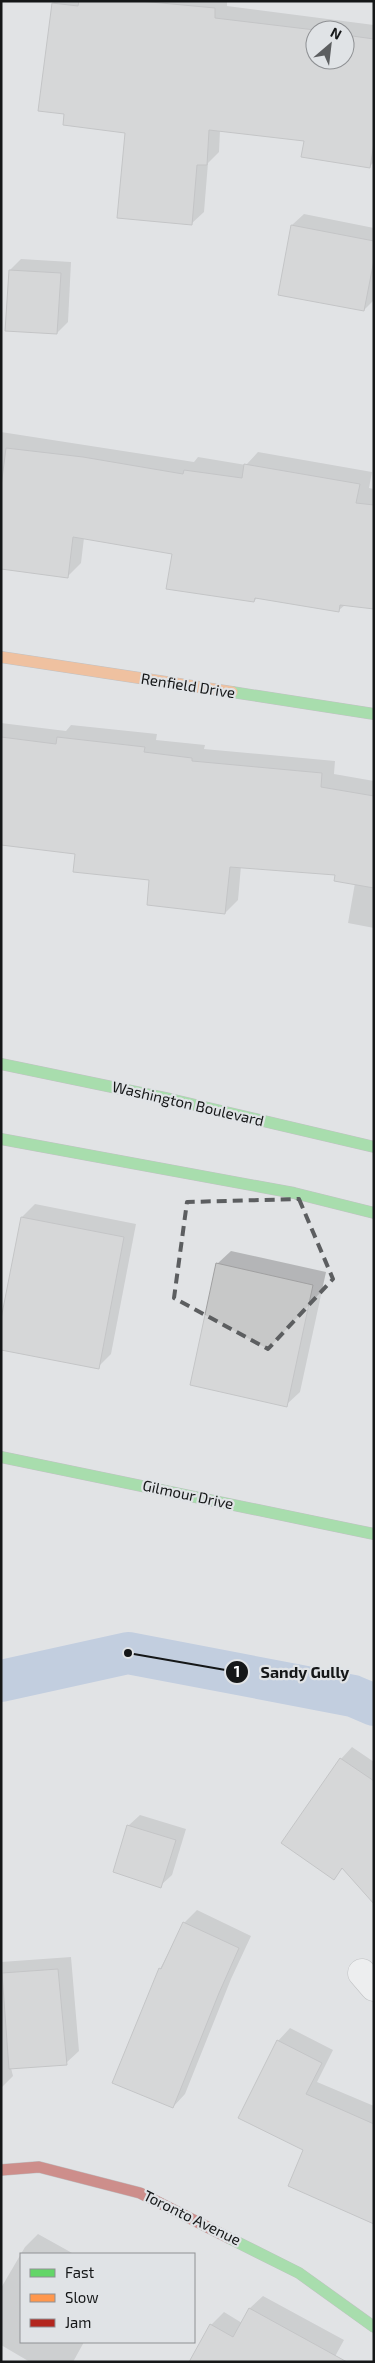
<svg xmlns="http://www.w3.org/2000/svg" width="375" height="2363" font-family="'Exo 2',sans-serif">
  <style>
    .shadow { fill: #0003; fill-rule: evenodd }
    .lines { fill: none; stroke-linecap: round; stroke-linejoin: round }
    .canal { stroke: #9cb3d8; stroke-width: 42 }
    .building { fill: #c7c8c8; stroke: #a0a0a1 }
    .street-casing { stroke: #97989a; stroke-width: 29 }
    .fast-casing { stroke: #97989a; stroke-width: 12 }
    .slow-casing { stroke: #97989a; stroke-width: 12 }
    .jam-casing { stroke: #97989a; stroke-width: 12 }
    .street { stroke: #fafbfb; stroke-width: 28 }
    .fast { stroke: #63d668; stroke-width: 11 }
    .slow { stroke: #ff974d; stroke-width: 11 }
    .jam { stroke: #b3261e; stroke-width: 11 }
    .marked { fill: none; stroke: #5c5e60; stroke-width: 4; stroke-dasharray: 10 6; stroke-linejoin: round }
    .labels { text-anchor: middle; stroke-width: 4.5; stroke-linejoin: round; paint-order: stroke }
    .street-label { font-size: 15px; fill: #151718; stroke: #e0e3e6 }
    .leader { fill: none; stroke: #151718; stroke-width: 2 }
    .callout-dot { fill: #151718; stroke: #e0e3e6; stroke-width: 2 }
    .mark-label { font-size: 15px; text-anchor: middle; font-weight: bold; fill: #fff }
    .callout-label { font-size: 16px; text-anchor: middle; font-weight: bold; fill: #151718; stroke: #e0e3e6; stroke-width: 4.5; stroke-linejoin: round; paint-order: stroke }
  </style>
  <rect width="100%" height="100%" fill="#e1e3e5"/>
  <g class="shadow">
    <path d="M55,1h172v5l147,19v137l-5,5 -64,-27 -85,-10 -1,22 -11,11 -4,49 -13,12 -65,-92 -60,-19 -13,-110zM315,30h30v30h-30z"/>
    <polygon points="304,214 374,228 374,300 364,310 292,225"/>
    <polygon points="21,259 71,262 68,322 57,333 10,270"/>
    <polygon points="1,432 194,462 198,457 246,465 258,452 372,472 369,488 374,489 374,608 345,605 338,611 257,598 254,601 173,553 84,538 81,563 68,576 1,568"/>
    <polygon points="1,723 66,731 71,725 157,734 156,740 205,745 204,749 335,761 334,774 374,781 374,928 348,923 355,883 336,874 241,866 238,900 225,913 151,879 77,853 1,844"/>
    <polygon points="35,1204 136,1224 111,1354 98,1367 22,1217"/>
    <polygon points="231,1251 326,1272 300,1392 286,1405 217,1264"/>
    <polygon points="352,1747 374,1762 374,1902 343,1868 334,1878 341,1759"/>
    <polygon points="140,1815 186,1829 172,1875 160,1886 128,1826"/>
    <polygon points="197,1910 251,1936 231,1979 185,2094 173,2107 114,2082 160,1969 184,1923"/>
    <polygon points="71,1957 79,2051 66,2063 11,2068 13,2076 1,2088 1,1962"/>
    <polygon points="290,2028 333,2050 317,2082 374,2106 374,2214 305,2150 278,2041"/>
    <polygon points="38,2234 74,2254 21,2254 21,2342 84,2342 73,2362 30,2362 1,2345 1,2288 25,2247"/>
    <polygon points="263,2296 344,2340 332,2362 194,2362 211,2325 224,2312 242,2323 250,2308"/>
  </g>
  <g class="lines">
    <polyline class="canal" points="1,1681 128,1653 353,1696 374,1705"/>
  </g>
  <g class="building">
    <polygon points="79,1 140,1 215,8 215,18 315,30 315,60 345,60 345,35 374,39 374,143 370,168 301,157 304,141 209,130 207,165 197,165 192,225 117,218 125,133 63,125 64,114 38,111 52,3 78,6"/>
    <polygon points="291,225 374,241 374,260 364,311 278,295"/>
    <polygon points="9,270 61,273 57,334 5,331"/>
    <polygon points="6,448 83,457 183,474 184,470 242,478 244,464 360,484 356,503 374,505 374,609 340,605 339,612 255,598 254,602 166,589 172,554 73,537 68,578 1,569 1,487"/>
    <polygon points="1,737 56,744 57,737 145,747 144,752 192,758 192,761 322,773 321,787 374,796 374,888 334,881 335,875 230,867 225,914 147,905 149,880 73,872 75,854 1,845"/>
    <polygon points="21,1217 124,1237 99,1369 1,1350 1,1319"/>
    <polygon points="216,1263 313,1285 287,1407 190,1385"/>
    <polygon points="340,1758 374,1781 374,1904 342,1868 334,1880 281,1843"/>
    <polygon points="127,1825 176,1840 161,1888 113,1872"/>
    <polygon points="183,1922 239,1948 219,1993 173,2108 112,2083 159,1968 161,1969"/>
    <polygon points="58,1969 67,2065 9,2069 2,1973"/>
    <polygon points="277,2040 322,2063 306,2094 374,2124 374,2224 288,2186 303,2150 238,2118"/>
    <polygon points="249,2308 347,2362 189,2362 210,2324 233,2337"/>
  </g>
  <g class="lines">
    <g class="street-casing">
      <polyline id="street" points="362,1973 374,1987"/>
    </g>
    <g class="fast-casing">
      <g id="fast">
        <polyline points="232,692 374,714"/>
        <polyline points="1,1064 170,1099 374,1147"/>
        <polyline points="1,1139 294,1193 374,1213"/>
        <polyline points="1,1457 374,1534"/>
        <polyline points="229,2238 299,2273 374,2327"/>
      </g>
    </g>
    <g class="slow-casing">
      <polyline id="slow" points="1,657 232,692"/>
    </g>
    <g class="jam-casing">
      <polyline id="jam" points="1,2170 39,2167 140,2193 229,2238"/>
    </g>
    <use href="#street" class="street"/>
    <use href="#fast" class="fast"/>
    <use href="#slow" class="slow"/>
    <use href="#jam" class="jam"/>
  </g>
  <path d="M0 0H375V2363H0ZM299,1199l34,80 -65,70 -94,-51 13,-96z" fill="#e1e3e5" fill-opacity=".55" fill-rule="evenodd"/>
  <path class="marked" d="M299,1199l34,80 -65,70 -94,-51 13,-96z"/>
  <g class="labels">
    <g class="street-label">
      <text transform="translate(188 686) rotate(9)" y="5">Renfield Drive</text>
      <text transform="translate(188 1104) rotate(13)" y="5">Washington Boulevard</text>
      <text transform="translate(188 1495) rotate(12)" y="5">Gilmour Drive</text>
      <text transform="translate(192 2218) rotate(26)" y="5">Toronto Avenue</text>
    </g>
  </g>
  <path class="leader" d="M128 1653L237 1672"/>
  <g class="callout-dot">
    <circle cx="128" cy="1653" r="5"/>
    <circle cx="237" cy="1672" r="12"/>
  </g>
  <g class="mark-label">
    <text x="237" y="1677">1</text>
  </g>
  <g class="callout-label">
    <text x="305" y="1678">Sandy Gully</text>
  </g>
  <rect width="375" height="2363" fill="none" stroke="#151718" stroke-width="5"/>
  <rect x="20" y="2253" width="175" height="90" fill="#e0e3e6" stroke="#8f9194"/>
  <rect x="30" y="2269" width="25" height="8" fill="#63d668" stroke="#8f9194"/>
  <text x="65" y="2278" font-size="15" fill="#151718">Fast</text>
  <rect x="30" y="2294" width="25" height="8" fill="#ff974d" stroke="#8f9194"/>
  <text x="65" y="2303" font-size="15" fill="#151718">Slow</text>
  <rect x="30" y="2319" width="25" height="8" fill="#b3261e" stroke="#8f9194"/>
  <text x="65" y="2328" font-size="15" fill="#151718">Jam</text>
  <g transform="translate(330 45) rotate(28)"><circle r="24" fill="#e0e3e6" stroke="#8f9194"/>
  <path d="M0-4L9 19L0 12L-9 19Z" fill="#5c5e60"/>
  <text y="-8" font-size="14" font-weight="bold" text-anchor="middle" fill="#151718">N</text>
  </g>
</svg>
